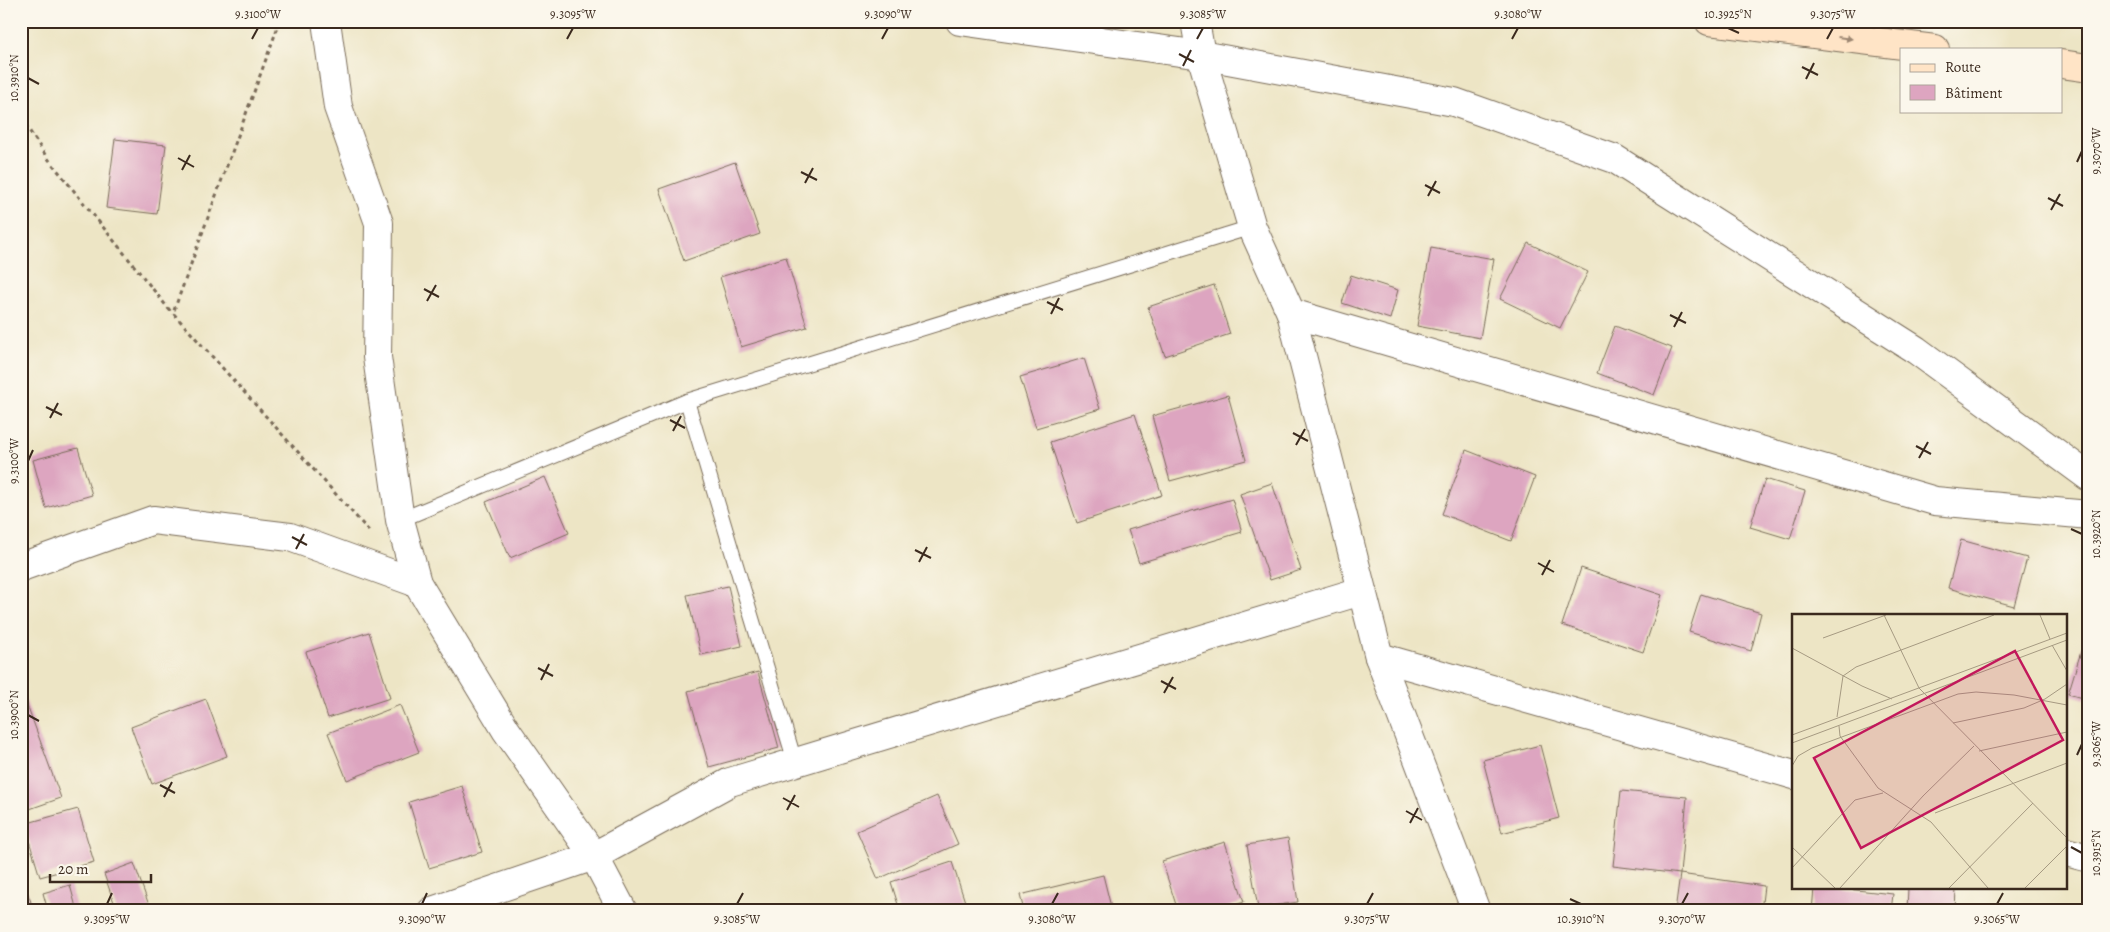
<svg xmlns="http://www.w3.org/2000/svg" width="2110" height="932" font-family="Alegreya,serif">
  <style>
    .building { fill: #dda5c0 }
    .lines { fill: none; stroke-linecap: round; stroke-linejoin: round }
    .service-casing { stroke: #796b58; stroke-width: 16 }
    .minor-casing { stroke: #796b58; stroke-width: 30 }
    .secondary-casing { stroke: #796b58; stroke-width: 30 }
    .path { stroke: #796b58; stroke-width: 3; stroke-dasharray: 4 4; stroke-linecap: butt }
    .service { stroke: #fff; stroke-width: 14 }
    .minor { stroke: #fff; stroke-width: 28 }
    .secondary { stroke: #ffe4c6; stroke-width: 28 }
    .oneway { fill: #9d8772 }
    .ticks { fill: none; stroke: #3b2a1e; stroke-width: 2 }
    .inset-road { fill: none; stroke: #a69a82; stroke-width: 1 }
    .view { fill: #c2185b; fill-opacity: 0.15; stroke: #c2185b; stroke-width: 2.5 }
    .inset-edge { fill: none; stroke: #3b2a1e; stroke-width: 2.5 }
    .neatline { fill: none; stroke: #3b2a1e; stroke-width: 2 }
    .ticks-label { font-size: 12px; text-anchor: middle; fill: #3b2a1e }
  </style>
  <rect width="100%" height="100%" fill="#fbf7ec"/>
  <filter id="ink" filterUnits="userSpaceOnUse"><feTurbulence type="fractalNoise" baseFrequency=".02" numOctaves="2"/><feDisplacementMap in="SourceGraphic" scale="10" xChannelSelector="R" yChannelSelector="G"/><feConvolveMatrix kernelMatrix="1 2 1 2 8 2 1 2 1" color-interpolation-filters="sRGB"/></filter>
  <filter id="wash" filterUnits="userSpaceOnUse"><feTurbulence type="fractalNoise" baseFrequency=".0096" numOctaves="4" result="noise"/><feDisplacementMap in="SourceGraphic" scale="20" xChannelSelector="R" yChannelSelector="G"/><feGaussianBlur stdDeviation="1.12" result="paint"/><feColorMatrix in="noise" values="0 0 0 0 0 0 0 0 0 0 0 0 0 0 0 0 0 1.4 0 .05"/><feComposite in="paint" operator="in"/></filter>
  <g filter="url(#wash)">
    <rect width="100%" height="100%" fill="#ede5c5"/>
    <g id="blocks">
      <g class="building">
        <polygon points="115,139 166,145 157,214 106,208"/>
        <polygon points="735,162 760,234 684,261 659,189"/>
        <polygon points="1528,243 1588,272 1560,328 1500,299"/>
        <polygon points="1431,248 1494,259 1480,338 1417,326"/>
        <polygon points="786,257 807,327 741,347 720,277"/>
        <polygon points="1351,275 1398,290 1390,319 1342,303"/>
        <polygon points="1214,285 1230,334 1165,356 1148,307"/>
        <polygon points="1615,326 1672,348 1654,395 1597,373"/>
        <polygon points="1084,358 1100,409 1036,428 1020,377"/>
        <polygon points="1228,395 1246,460 1170,481 1152,416"/>
        <polygon points="1135,414 1162,495 1077,523 1050,442"/>
        <polygon points="78,448 92,495 46,508 33,460"/>
        <polygon points="1466,450 1535,477 1511,541 1442,514"/>
        <polygon points="545,477 569,533 510,558 486,502"/>
        <polygon points="1765,479 1805,491 1790,539 1750,527"/>
        <polygon points="1272,483 1301,570 1270,580 1240,494"/>
        <polygon points="1232,499 1242,532 1139,563 1128,530"/>
        <polygon points="1961,540 2027,558 2014,606 1948,588"/>
        <polygon points="1581,568 1662,595 1643,652 1562,625"/>
        <polygon points="728,586 742,646 701,655 687,595"/>
        <polygon points="1701,594 1761,613 1751,651 1689,632"/>
        <polygon points="369,632 390,698 328,718 306,652"/>
        <polygon points="2083,645 2089,646 2089,700 2068,694"/>
        <polygon points="758,672 779,748 709,767 688,691"/>
        <polygon points="21,688 61,798 21,812"/>
        <polygon points="206,699 227,756 152,784 131,727"/>
        <polygon points="400,705 419,752 347,780 328,733"/>
        <polygon points="1540,745 1559,818 1502,833 1483,760"/>
        <polygon points="462,786 482,852 429,868 409,802"/>
        <polygon points="1621,791 1687,797 1680,874 1613,866"/>
        <polygon points="937,796 958,844 878,879 857,831"/>
        <polygon points="78,809 94,862 40,877 24,824"/>
        <polygon points="1288,838 1298,902 1258,908 1247,845"/>
        <polygon points="1225,842 1244,902 1215,911 1178,911 1162,861"/>
        <polygon points="952,862 968,911 900,911 891,882"/>
        <polygon points="134,863 151,911 117,911 104,874"/>
        <polygon points="1680,874 1764,886 1761,911 1675,911"/>
        <polygon points="1103,875 1112,911 1024,911 1020,895"/>
        <polygon points="21,876 31,902 21,905"/>
        <polygon points="70,885 77,911 48,911 43,893"/>
        <polygon points="1814,888 1838,888 1893,894 1891,911 1812,911"/>
        <polygon points="1908,888 1956,888 1955,911 1907,911"/>
      </g>
    </g>
  </g>
  <g filter="url(#ink)">
    <use href="#blocks" fill-opacity="0" stroke="#796b58" stroke-width="1"/>
    <g class="lines">
      <g class="service-casing">
        <g id="service">
          <polyline points="400,520 687,401"/>
          <polyline points="795,762 687,401 1252,227"/>
        </g>
      </g>
      <g class="minor-casing">
        <g id="minor">
          <polyline points="326,21 338,107 379,223 377,357 400,520 417,583 506,730 594,856 623,911"/>
          <polyline points="960,21 1201,55 1454,102 1615,159 1916,350 2089,477"/>
          <polyline points="1195,21 1201,55 1252,227 1291,313 1379,657 1476,911"/>
          <polyline points="1291,313 1935,501 2089,515"/>
          <polyline points="21,567 153,520 290,537 417,583"/>
          <polyline points="1379,657 1794,775"/>
          <polyline points="2066,852 2089,858"/>
          <polyline points="432,911 594,856 730,782 1361,591"/>
        </g>
      </g>
      <g class="secondary-casing">
        <g id="secondary">
          <polyline points="1709,21 1935,49"/>
          <polyline points="2061,64 2089,68"/>
        </g>
      </g>
      <g class="path">
        <polyline points="280,21 173,313 369,531"/>
        <polyline points="21,118 46,156 172,313"/>
      </g>
      <use href="#service" class="service"/>
      <use href="#minor" class="minor"/>
      <use href="#secondary" class="secondary"/>
    </g>
    <defs><path id="oneway-solid" d="M-6-.8H1V-3.2L6.5 0L1 3.2V.8H-6Z" transform="scale(1.25)"/></defs>
    <use class="oneway" href="#oneway-solid" transform="translate(1845 38) rotate(7)"/>
  </g>
  <path class="ticks" d="M1728,28l11,5M252,39l6,-11M567,39l6,-11M882,39l6,-11M1197,39l6,-11M1512,39l6,-11M1827,39l6,-11M1179,54l15,8M1183,66l8,-16M1802,67l16,8M28,78l11,6M1806,79l8,-16M178,158l16,9M2077,162l5,-11M182,170l8,-15M801,172l16,8M805,183l8,-15M1425,185l15,8M1428,196l8,-15M2048,198l15,8M2051,210l9,-16M424,289l15,8M427,301l9,-16M1047,302l16,8M1051,314l8,-16M1670,315l16,8M1674,327l8,-15M46,407l16,8M50,418l8,-15M670,420l15,8M673,431l8,-15M1293,433l15,8M1296,445l9,-16M1916,446l15,8M1919,458l9,-16M28,461l5,-11M2071,529l11,5M292,537l15,8M296,549l8,-15M915,550l16,8M919,562l8,-15M1538,563l16,9M1542,575l8,-15M538,668l15,8M541,680l8,-16M1161,681l15,8M1164,693l9,-16M28,715l11,6M2077,755l5,-11M160,785l15,8M164,797l8,-15M783,798l16,9M787,810l8,-15M1406,811l16,9M1410,823l8,-15M2071,847l11,6M1570,899l11,5M107,904l5,-11M422,904l5,-11M737,904l6,-11M1052,904l6,-11M1367,904l6,-11M1682,904l6,-11M1997,904l6,-11"/>
  <g transform="translate(1792 614)">
    <rect width="275" height="275" fill="#ede5c5"/>
    <path class="inset-road" d="M92,1l35,73 148,150M248,1l10,24M31,24l63,-23M260,31l15,26M0,34l70,38 30,13M275,72v16M45,103l6,-41 13,-9 138,-52M161,109l71,-15 21,-9 22,-15M47,112l1,10 38,52 53,34 57,66M0,121l275,-102M0,129l275,-103M187,137l88,-19M0,152l6,-10 14,-8 146,-54 18,-2 38,3 53,10M143,199l132,-50M0,233l43,41M0,254l63,-68 28,-7M48,274l83,-92 51,-50M157,274l84,-85M233,274l42,-42"/>
    <path class="view" d="M223,37l48,89 -202,108 -47,-90z"/>
    <rect width="275" height="275" class="inset-edge"/>
  </g>
  <rect width="2110" height="932" fill="none" stroke="#fbf7ec" stroke-width="55"/>
  <rect x="1900" y="48" width="162" height="65" fill="#fbf7ec" stroke="#aea59a"/>
  <rect x="1910" y="64" width="25" height="8" fill="#ffe4c6" stroke="#aea59a"/>
  <text x="1945" y="72" font-size="15" fill="#3b2a1e">Route</text>
  <rect x="1910" y="85" width="25" height="15" fill="#dda5c0" stroke="#aea59a"/>
  <text x="1945" y="98" font-size="15" fill="#3b2a1e">Bâtiment</text>
  <path d="M50 874v8h101v-8" fill="none" stroke="#3b2a1e" stroke-width="2.5"/>
  <text x="58" y="874" font-size="15" fill="#3b2a1e" stroke="#fbf7ec" stroke-width="4" paint-order="stroke">20 m</text>
  <rect x="28" y="28" width="2054" height="876" class="neatline"/>
  <g class="ticks-label">
    <text x="258" y="18">9.3100°W</text>
    <text x="573" y="18">9.3095°W</text>
    <text x="888" y="18">9.3090°W</text>
    <text x="1203" y="18">9.3085°W</text>
    <text x="1518" y="18">9.3080°W</text>
    <text x="1728" y="18">10.3925°N</text>
    <text x="1833" y="18">9.3075°W</text>
    <text transform="translate(14 78) rotate(-90)" y="4">10.3910°N</text>
    <text transform="translate(2096 151) rotate(-90)" y="4">9.3070°W</text>
    <text transform="translate(14 461) rotate(-90)" y="4">9.3100°W</text>
    <text transform="translate(2096 534) rotate(-90)" y="4">10.3920°N</text>
    <text transform="translate(14 715) rotate(-90)" y="4">10.3900°N</text>
    <text transform="translate(2096 744) rotate(-90)" y="4">9.3065°W</text>
    <text transform="translate(2096 853) rotate(-90)" y="4">10.3915°N</text>
    <text x="107" y="923">9.3095°W</text>
    <text x="422" y="923">9.3090°W</text>
    <text x="737" y="923">9.3085°W</text>
    <text x="1052" y="923">9.3080°W</text>
    <text x="1367" y="923">9.3075°W</text>
    <text x="1581" y="923">10.3910°N</text>
    <text x="1682" y="923">9.3070°W</text>
    <text x="1997" y="923">9.3065°W</text>
  </g>
</svg>
